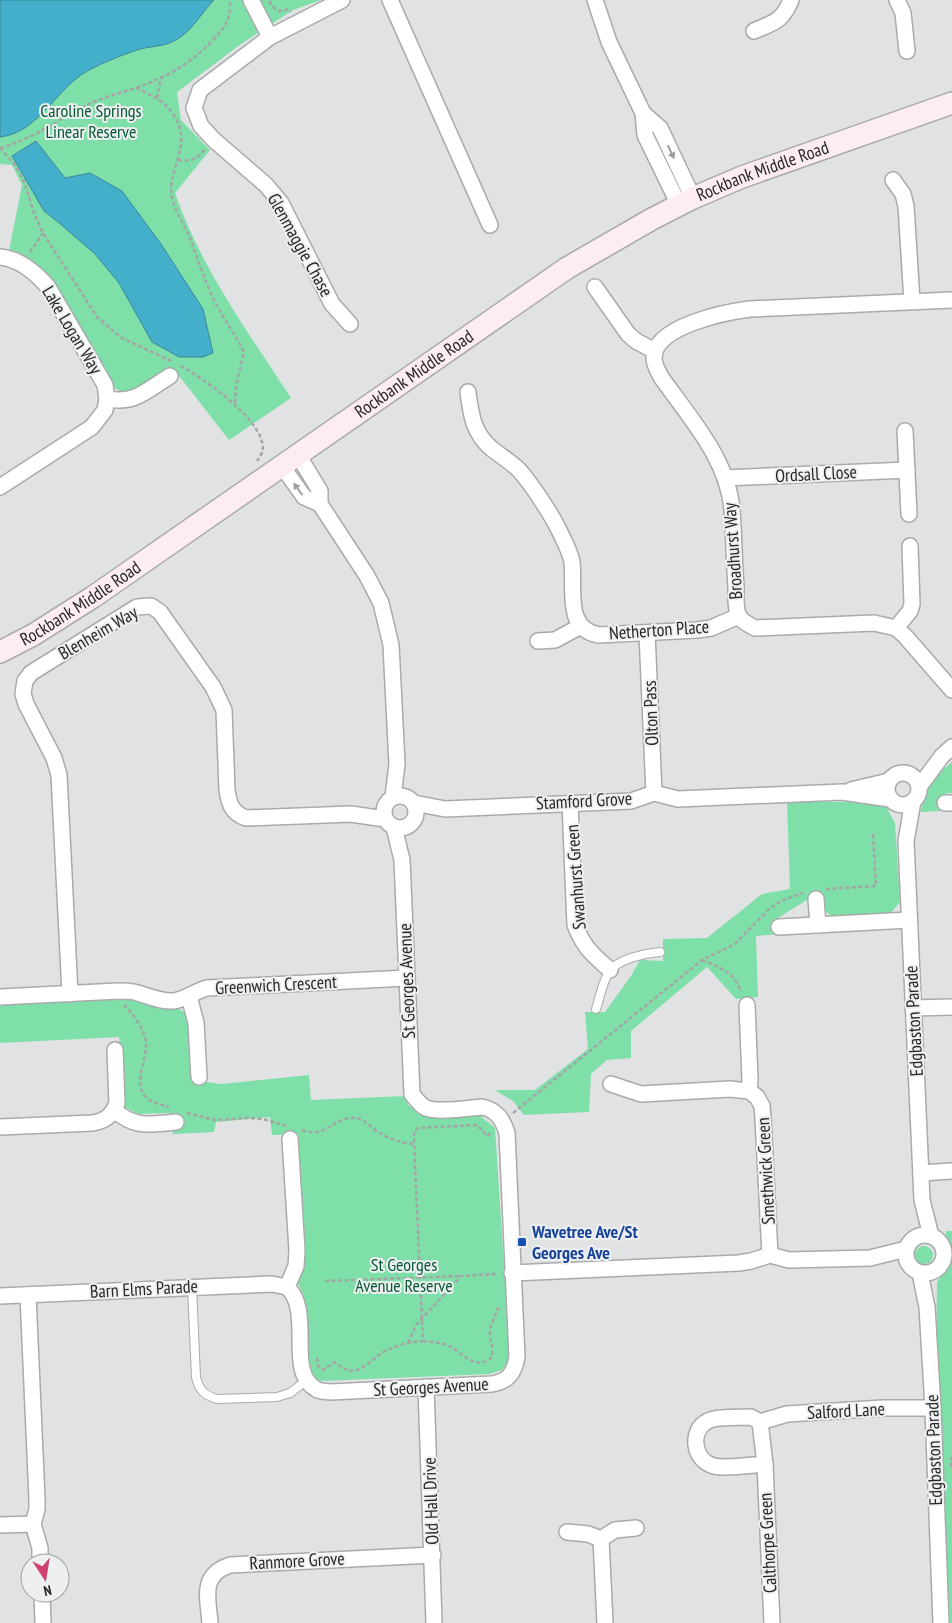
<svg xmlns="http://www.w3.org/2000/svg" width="952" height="1623" font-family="'PT Sans Narrow',sans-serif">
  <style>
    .green { fill: #7fdfa8 }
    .water { fill: #44afca; stroke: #3b8699 }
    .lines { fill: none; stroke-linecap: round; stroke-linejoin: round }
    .lane-casing { stroke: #a9aaac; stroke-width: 10 }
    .street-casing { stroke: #a9aaac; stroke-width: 18 }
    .secondary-casing { stroke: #a9aaac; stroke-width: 24 }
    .path { stroke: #a3a5a6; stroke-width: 2.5; stroke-dasharray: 4 2.5; stroke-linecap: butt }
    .lane { stroke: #fff; stroke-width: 8 }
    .street { stroke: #fff; stroke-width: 15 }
    .secondary { stroke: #fdecf0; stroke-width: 21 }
    .oneway { fill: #9d9e9e }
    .transit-dot { fill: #1a4fb4; stroke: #edeff0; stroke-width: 2 }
    .labels { text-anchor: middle; stroke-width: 4; stroke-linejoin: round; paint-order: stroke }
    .park-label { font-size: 18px; fill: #045934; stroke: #edeff0 }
    .street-label { font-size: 18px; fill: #262727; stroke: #edeff0 }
    .transit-label { font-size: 18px; font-weight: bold; fill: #164399; stroke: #edeff0; text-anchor: start }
  </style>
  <rect width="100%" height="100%" fill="#e0e2e3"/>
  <g class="green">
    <path d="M0,0h321l-28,10 -52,34 -64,48 4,28 29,30 -35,43c26,75 73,139 116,205l-62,42 -56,-72 -41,26h-9l-9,-7 -78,-122 -27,-14 13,-66 -10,-20 -12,-1z"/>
    <polygon points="952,762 952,793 946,793 941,811 920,812 932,779"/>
    <polygon points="787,802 869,802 885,805 895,823 900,902 889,915 833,917 825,911 823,897 810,898 778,918 778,934 756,936 758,997 736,999 707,967 631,1031 631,1058 607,1060 591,1074 589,1112 524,1115 513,1101 495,1090 535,1090 588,1049 585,1012 605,1012 631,976 640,960 663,961 663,939 707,938 762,894 790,889"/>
    <polygon points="125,998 135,1000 149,1006 165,1008 177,1008 187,1014 190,1024 193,1080 221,1084 309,1075 311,1100 406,1096 408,1105 428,1115 478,1114 495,1128 510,1359 502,1370 489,1374 321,1381 313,1377 308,1367 304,1296 297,1281 306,1254 298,1134 272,1135 270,1117 216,1122 214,1132 173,1134 170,1113 138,1114 123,1106 119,1037 0,1043 0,1003"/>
    <polygon points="946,1231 952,1231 952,1623 950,1623 936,1353 937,1283 951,1256 945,1240"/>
    <circle cx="924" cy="1255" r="9"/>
  </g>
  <g class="water">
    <path d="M0,0h214c-13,13 -22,32 -40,41 -11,6 -25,5 -37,9 -15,5 -43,16 -56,25 -27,19 -45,58 -81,62z"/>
    <polygon points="36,141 65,178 90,173 122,191 161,244 203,309 213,353 203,357 179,357 152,342 119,283 95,254 58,222 44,211 12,156"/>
  </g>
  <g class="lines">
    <g class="lane-casing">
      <g id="lane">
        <path d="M596,1009c4,-12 6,-26 13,-37 8,-13 37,-19 51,-20"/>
        <path d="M192,1287l4,90c3,13 8,18 21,22l60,-2 13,-4 17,-13"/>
      </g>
    </g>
    <g class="street-casing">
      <g id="street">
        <polyline points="251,0 270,37"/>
        <polyline points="342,0 270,37 200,90 194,108 201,126 214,140 266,185 281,203 332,304 350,324"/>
        <polyline points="390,0 490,225"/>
        <polyline points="595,0 609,42 643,113 645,135 679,205"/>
        <polyline points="897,0 903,13 907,51"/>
        <path d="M754,31c20,-9 28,-9 37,-31"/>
        <polyline points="643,113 660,128 693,198"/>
        <polyline points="893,180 903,194 906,206 912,301"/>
        <path d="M0,257c20,2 35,15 48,30l57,98 2,14 -2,11 -13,17 -92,60"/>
        <polyline points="595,287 628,334 636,341 655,351"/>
        <path d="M952,300l-202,9c-24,3 -96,17 -96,49 0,7 4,13 7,19 28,40 67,82 71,133 2,25 2,51 4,76 0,9 -1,23 3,31 4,5 10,8 16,11l119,-5 22,5 9,8 47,54"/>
        <path d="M468,392c3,23 5,41 24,57 9,7 19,13 27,21 12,13 32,44 40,60 5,11 11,21 13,32 3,27 -8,67 27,73l98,-5 14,-2 28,-12"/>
        <path d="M107,399c29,5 40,-9 63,-23"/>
        <polyline points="905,431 909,514"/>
        <polyline points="298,455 320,491 320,504 367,576 381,603 391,645 397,764 393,797"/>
        <polyline points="282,466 304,497 320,504"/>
        <polyline points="725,478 907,470"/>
        <polyline points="896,628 910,611 912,604 910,546"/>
        <polyline points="647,633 654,793"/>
        <polyline points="538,641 555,640 581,626"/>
        <circle cx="903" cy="789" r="16"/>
        <polyline points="919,787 942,756 952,747"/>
        <polyline points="851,790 889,781"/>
        <circle cx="400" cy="812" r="16"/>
        <polyline points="913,801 906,841 922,1200 931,1236"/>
        <polyline points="414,803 445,809 631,801 654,793 678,799 842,792 890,799"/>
        <path d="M570,803l5,122c9,23 17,29 35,45"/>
        <polyline points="945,803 952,803"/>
        <polyline points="816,899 818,925"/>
        <polyline points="779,927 909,920"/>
        <path d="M70,994l-11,-219 -5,-17 -28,-54 -3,-10 2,-13 6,-8 106,-66 14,-1 9,6 53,75 11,23 3,80c2,14 5,23 19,28l105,-4 34,5"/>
        <polyline points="189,996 196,1023 199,1077"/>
        <path d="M0,997l118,-6c5,0 11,0 16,1 13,3 25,10 39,9 12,-1 22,-10 34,-13l200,-10"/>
        <polyline points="747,1005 750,1080 749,1091"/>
        <polyline points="913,1008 952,1007"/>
        <polyline points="611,1084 641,1094 730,1089 749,1091 757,1097 762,1106 763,1118 770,1255"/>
        <path d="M114,1110c22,19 36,14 62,12"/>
        <path d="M0,1127l92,-4c13,-2 20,-7 25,-20l-2,-53"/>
        <path d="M290,1139l7,111 -1,16 -9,21c27,24 -2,85 29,102 4,3 10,2 15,3l161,-8c16,-3 22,-10 25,-27l-10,-224c-4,-13 -10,-23 -25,-26 -14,1 -42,6 -56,1 -6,-3 -10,-9 -14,-14l-10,-234 -8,-33"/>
        <polyline points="921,1173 952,1171"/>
        <circle cx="925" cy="1254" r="19"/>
        <polyline points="512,1273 739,1263 751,1261 770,1255 789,1260 870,1258 906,1249"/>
        <polyline points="920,1273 927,1307 933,1408 941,1623"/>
        <polyline points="28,1295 37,1499 37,1509 33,1524 40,1548 40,1563"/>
        <polyline points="0,1296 272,1284 287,1287"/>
        <polyline points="426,1387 434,1623"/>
        <path d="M751,1417l9,5 5,42c-13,1 -40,5 -51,2 -21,-5 -25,-36 -6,-45 9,-5 33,-3 43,-4z"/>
        <polyline points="760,1422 787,1414 883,1408 933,1408"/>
        <polyline points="765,1464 772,1623"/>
        <polyline points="0,1525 33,1524"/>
        <polyline points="567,1532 588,1534 601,1539 615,1530 636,1528"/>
        <polyline points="601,1539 605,1623"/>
        <polyline points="42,1593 43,1623"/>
        <path d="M210,1623c-2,-26 -10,-48 20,-58l203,-10"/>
      </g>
    </g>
    <g class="secondary-casing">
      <g id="secondary">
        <path id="s1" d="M0,652l33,-17 60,-38 474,-329 85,-49 41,-21 49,-21 210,-74"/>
      </g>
    </g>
    <g class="path">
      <path d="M269,1c5,8 10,13 19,8l2,3"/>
      <path d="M136,88c18,8 34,16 42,35 12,27 -14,53 -5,78 3,12 11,23 16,35 9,23 16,47 28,70 9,16 19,30 27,46l-8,34 -1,19"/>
      <polyline points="157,98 161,78"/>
      <polyline points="0,148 16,166 25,184 34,213 43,233 97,317 120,337 171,361"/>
      <path d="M0,148c33,-9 59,-29 89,-44 15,-7 31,-11 47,-16 28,-10 53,-23 74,-45 14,-15 21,-21 20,-43"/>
      <path d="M178,160c13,2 19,-1 27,-11"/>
      <polyline points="30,252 43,233"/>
      <path d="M181,366c23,13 80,52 82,81 0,5 -3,10 -6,14"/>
      <polyline points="826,889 876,886 873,833"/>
      <path d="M702,960c17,7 33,12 39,32"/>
      <path d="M124,1005c9,8 23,28 22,41 0,17 -16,43 5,55 5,3 13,4 18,6"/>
      <polyline points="187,1113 215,1120 248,1118 263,1119 287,1126"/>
      <polyline points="513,1113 702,960 735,944 770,908 781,901 803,893"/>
      <path d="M302,1130c26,9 31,-14 53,-12 10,1 15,9 23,14 11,7 23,11 36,12v-13l4,-3 59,-3 10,11 5,-4"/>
      <polyline points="325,1281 461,1276"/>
      <path d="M423,1341c11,1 21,2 30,7 11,7 21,20 35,12 3,-2 4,-2 4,-6 2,-7 -3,-15 -2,-23 0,-8 6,-14 7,-22h3"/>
      <polyline points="408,1343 416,1325 461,1276 496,1274"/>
      <path d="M316,1359h1l1,7 5,4 12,-8c23,20 31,0 50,-11 13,-6 24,-9 38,-10l-9,-197"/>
      <polyline points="951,1467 952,1453"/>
    </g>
    <use href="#lane" class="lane"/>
    <use href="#street" class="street"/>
    <use href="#secondary" class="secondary"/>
  </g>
  <defs><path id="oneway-solid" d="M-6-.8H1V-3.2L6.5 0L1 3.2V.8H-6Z" transform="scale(1.25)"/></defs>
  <g class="oneway">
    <use href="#oneway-solid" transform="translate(671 152) rotate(64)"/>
    <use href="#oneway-solid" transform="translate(298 489) rotate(-126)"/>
  </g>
  <rect class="transit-dot" x="517" y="1237" width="10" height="10" rx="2.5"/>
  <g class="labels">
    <g class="park-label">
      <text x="91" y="117">Caroline Springs<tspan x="91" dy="21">Linear Reserve</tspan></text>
      <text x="404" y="1271">St Georges<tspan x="404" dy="21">Avenue Reserve</tspan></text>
    </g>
    <g class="street-label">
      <text dy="6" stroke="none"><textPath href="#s1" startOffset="904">Rockbank Middle Road</textPath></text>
      <text transform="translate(300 245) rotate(61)" y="6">Glenmaggie Chase</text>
      <text transform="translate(72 330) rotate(59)" y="6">Lake Logan Way</text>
      <text dy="6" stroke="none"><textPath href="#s1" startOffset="499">Rockbank Middle Road</textPath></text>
      <text transform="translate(816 474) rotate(-3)" y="6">Ordsall Close</text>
      <text transform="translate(733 551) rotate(-94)" y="6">Broadhurst Way</text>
      <text dy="6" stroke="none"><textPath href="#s1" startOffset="94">Rockbank Middle Road</textPath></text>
      <text transform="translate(659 630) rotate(-4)" y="6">Netherton Place</text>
      <text transform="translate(98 633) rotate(-30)" y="6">Blenheim Way</text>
      <text transform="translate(651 713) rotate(-92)" y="6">Olton Pass</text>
      <text transform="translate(584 801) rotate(-3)" y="6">Stamford Grove</text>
      <text transform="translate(576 877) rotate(-94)" y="6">Swanhurst Green</text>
      <text transform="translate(407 981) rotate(-92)" y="6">St Georges Avenue</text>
      <text transform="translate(276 985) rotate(-3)" y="6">Greenwich Crescent</text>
      <text transform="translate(914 1021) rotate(-93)" y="6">Edgbaston Parade</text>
      <text transform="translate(766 1171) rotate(-93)" y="6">Smethwick Green</text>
      <text transform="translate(144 1289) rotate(-3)" y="6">Barn Elms Parade</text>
      <text transform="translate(431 1387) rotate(-3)" y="6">St Georges Avenue</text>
      <text transform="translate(846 1411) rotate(-3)" y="6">Salford Lane</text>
      <text transform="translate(934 1450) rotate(-92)" y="6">Edgbaston Parade</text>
      <text transform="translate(431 1501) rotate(-92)" y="6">Old Hall Drive</text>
      <text transform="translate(768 1543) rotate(-93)" y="6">Calthorpe Green</text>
      <text transform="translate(297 1561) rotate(-3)" y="6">Ranmore Grove</text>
    </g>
    <g class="transit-label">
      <text x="532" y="1238">Wavetree Ave/St<tspan x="532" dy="21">Georges Ave</tspan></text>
    </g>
  </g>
  <g transform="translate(45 1578) rotate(168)"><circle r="24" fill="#edeff0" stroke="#9d9fa0"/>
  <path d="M0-4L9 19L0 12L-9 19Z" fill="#ce4170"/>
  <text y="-8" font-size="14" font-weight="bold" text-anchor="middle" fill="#262727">N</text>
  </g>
</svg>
